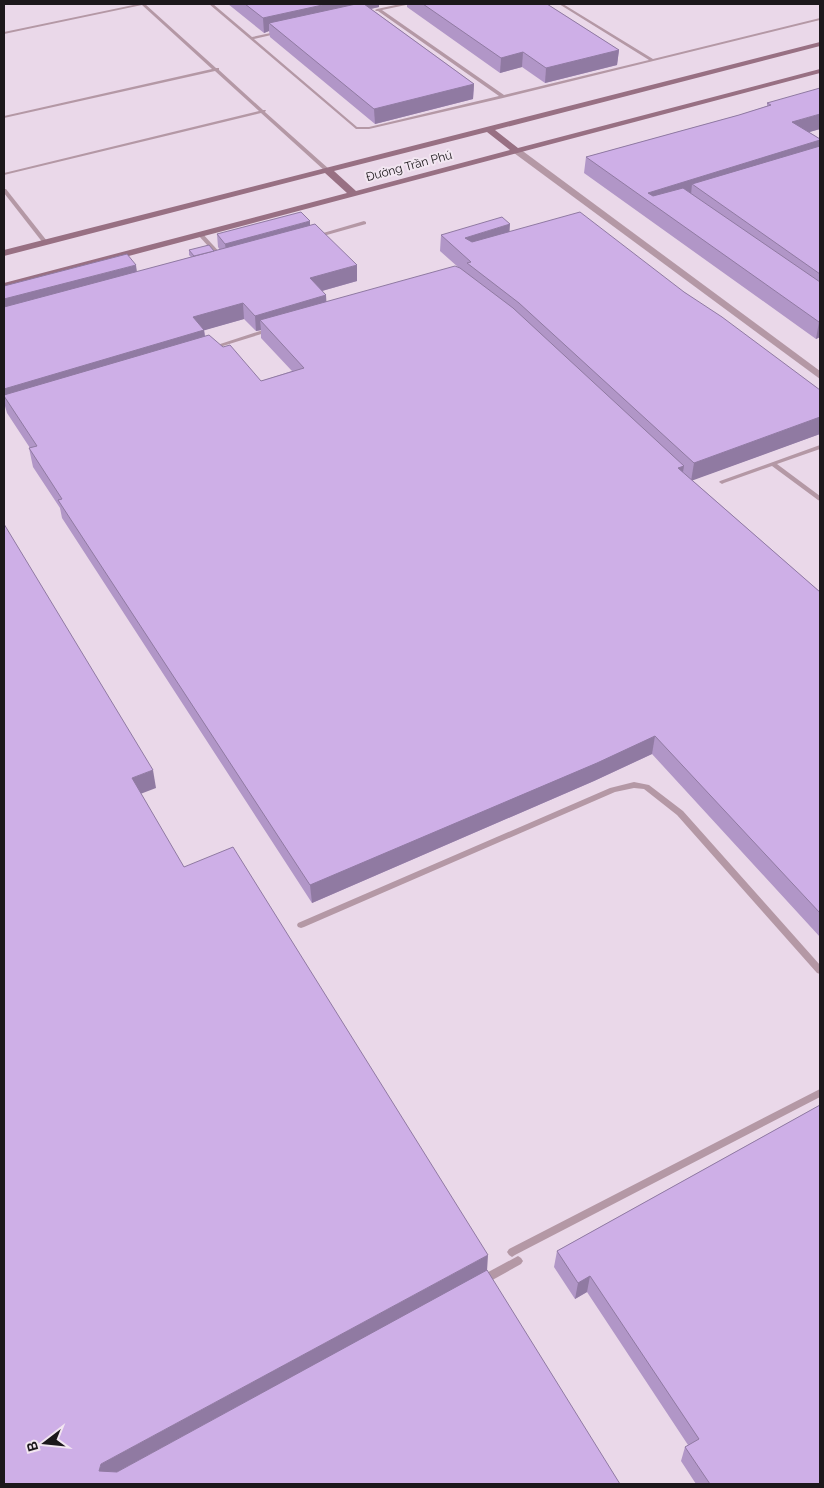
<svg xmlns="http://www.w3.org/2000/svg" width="824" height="1488" font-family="Raleway,sans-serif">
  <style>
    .built { fill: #ead8e9 }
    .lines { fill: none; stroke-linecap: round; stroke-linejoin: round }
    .service { fill: #b498a5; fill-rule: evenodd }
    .minor { fill: #b498a5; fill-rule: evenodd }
    .secondary { fill: #987083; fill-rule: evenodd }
    .wall { fill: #b196c7; fill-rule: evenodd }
    .shaded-wall { fill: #907aa2 }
    .building { fill: #ceafe7; stroke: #907aa2 }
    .labels { text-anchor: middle; stroke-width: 4; stroke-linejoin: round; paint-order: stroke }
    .far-street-label { font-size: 12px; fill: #1c181b; stroke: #f2e6f1 }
  </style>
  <rect width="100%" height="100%" fill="#f2e6f1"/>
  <rect class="built" x="4" y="4" width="816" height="1480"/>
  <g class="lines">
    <g class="service">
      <polygon points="138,4 145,4 216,68 219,68 219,70 263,110 266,110 265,112 329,169 329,171 325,171 261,113 4,175 4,173 259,111 215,71 4,118 4,116 212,69 142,5 4,34 4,32"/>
      <polygon points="209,4 213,4 252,37 280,31 280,33 254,39 357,127 369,127 499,96 378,11 376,11 375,10 377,9 400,4 407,4 406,5 382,10 504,95 649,60 559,4 563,4 653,59 820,18 820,20 503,98 369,129 356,129"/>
      <polygon points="4,189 6,189 47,241 47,243 43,243 4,193"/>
      <polygon points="364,221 366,222 366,224 316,238 313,236"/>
      <polygon points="198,233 202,233 223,256 223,258 219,258 198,235"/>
      <polygon points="269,328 271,329 271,331 213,349 209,349 208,348"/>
      <polygon points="820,445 820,449 777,464 820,496 820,501 818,500 772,466 724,483 722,484 719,482 720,481"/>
      <polygon points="634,782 649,785 683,811 820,965 820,974 817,973 677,815 644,789 634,788 615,792 304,927 301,928 298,927 297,925 298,923 610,788"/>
      <polygon points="820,1089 820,1097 515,1255 512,1257 509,1255 507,1252 509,1249"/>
      <polygon points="518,1256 521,1258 523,1261 521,1264 487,1283 483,1285 479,1283 478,1280 479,1277"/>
    </g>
    <polygon class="minor" points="514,149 520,149 820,371 820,379 514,153"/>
    <path class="secondary" d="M820,42v4l-325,84 23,18 302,-79v4l-816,216v-6l343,-90 -22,-20 -321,83v-6zM487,132l23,18 -154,41 -22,-20z"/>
  </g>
  <g class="wall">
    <polygon points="228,4 379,4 379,7 371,9 474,84 473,99 375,124 270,37 269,31 264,33"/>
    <polygon points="407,4 547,4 619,50 617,65 545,83 522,67 500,73 407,7"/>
    <polygon points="767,103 820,129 809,132 820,139 820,337 816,339 584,173 586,157 739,115 767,106"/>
    <path d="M310,225l47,56 -35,10 4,4v7l132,-35 -18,-16 1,-16 68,-3 175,60 136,98v44l-128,46 128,112v345l-168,-183 -58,27 -282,122 -250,-385 -2,-10 -27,-41 -4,-19h1l-23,-35 -2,-7h-1v-120l133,-14 54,-15 -2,-2v-5l25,1 6,-1 -2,-3 -1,-13zM244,319l12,12 5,-1v8l31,33 -31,10 -56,-45 -1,-6z"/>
    <polygon points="820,1105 820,1484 696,1484 681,1461 685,1447 688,1445 587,1292 575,1299 554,1267 557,1251"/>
  </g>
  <g class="shaded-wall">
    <polygon points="327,4 379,4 379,7 277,30 269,23 269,31 264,33 263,18"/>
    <polygon points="619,50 617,65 545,83 546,68"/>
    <polygon points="523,52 522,67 500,73 501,58"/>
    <polygon points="474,84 473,99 375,124 374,109"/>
    <polygon points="820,114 820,129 789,138 792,122"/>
    <polygon points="820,140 820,145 818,156 692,184 691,195 656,206 648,193"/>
    <polygon points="310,221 310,234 227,257 225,244"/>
    <polygon points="510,224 509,241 464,255 465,238"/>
    <polygon points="136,265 138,280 4,316 4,299"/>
    <polygon points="357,265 357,281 311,294 310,278"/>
    <polygon points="326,295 327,311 260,320 261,330 256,331 255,316"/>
    <polygon points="243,303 244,319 195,333 193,317"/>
    <polygon points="820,321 820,337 816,339 819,322"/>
    <polygon points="204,330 206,346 4,396 4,389"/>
    <polygon points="820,417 820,434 691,481 694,463"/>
    <polygon points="684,466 681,484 678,468"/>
    <polygon points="655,736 652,754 594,781 312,903 310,885"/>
    <polygon points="153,770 156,788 135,796 132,778"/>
    <polygon points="488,1255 487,1271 106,1478 99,1471 101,1464"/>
    <polygon points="590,1276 587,1292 575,1299 578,1283"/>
  </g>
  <g class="building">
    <polygon points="245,4 327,4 263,18"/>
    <polygon points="356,4 364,4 474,84 374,109 269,23"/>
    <polygon points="423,4 547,4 619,50 546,68 523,52 501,58"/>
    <polygon points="820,88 820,114 792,122 820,139 820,140 648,193 653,196 683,188 820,282 820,321 819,322 586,157 739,115 771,105 767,103"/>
    <polygon points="820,146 820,274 692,184"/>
    <polygon points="301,212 310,221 225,244 217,234"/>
    <polygon points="580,212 684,292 722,317 820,390 820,417 694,463 519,303 467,263 471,262 441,235 502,217 510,224 465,238 472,242"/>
    <polygon points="315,224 357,265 310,278 326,295 255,316 243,303 193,317 204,330 4,389 4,307"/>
    <polygon points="209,245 214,251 194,256 189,250"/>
    <polygon points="127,254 136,265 4,299 4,286"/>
    <polygon points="455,266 460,268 513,308 684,466 678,468 820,592 820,913 655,736 597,763 310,885 58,500 62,499 29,448 37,446 4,396 4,395 209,335 223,347 230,345 261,381 304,368 260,320"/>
    <polygon points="4,524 153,770 132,778 184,867 233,847 488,1255 101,1464 99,1471 117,1472 487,1270 620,1484 4,1484"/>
    <polygon points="820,1105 820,1484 710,1484 685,1447 699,1439 590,1276 578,1283 557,1251"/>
  </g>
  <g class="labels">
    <g class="far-street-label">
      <text transform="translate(409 166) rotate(-15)" y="4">Đường Trần Phú</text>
    </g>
  </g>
  <rect width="824" height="1488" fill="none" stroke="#1c181b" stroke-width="10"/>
  <g transform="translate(45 1443) rotate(254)" stroke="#f2e6f1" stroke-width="4" paint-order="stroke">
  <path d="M0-4L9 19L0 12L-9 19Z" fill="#1c181b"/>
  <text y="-8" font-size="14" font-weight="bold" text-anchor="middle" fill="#1c181b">B</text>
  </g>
</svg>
